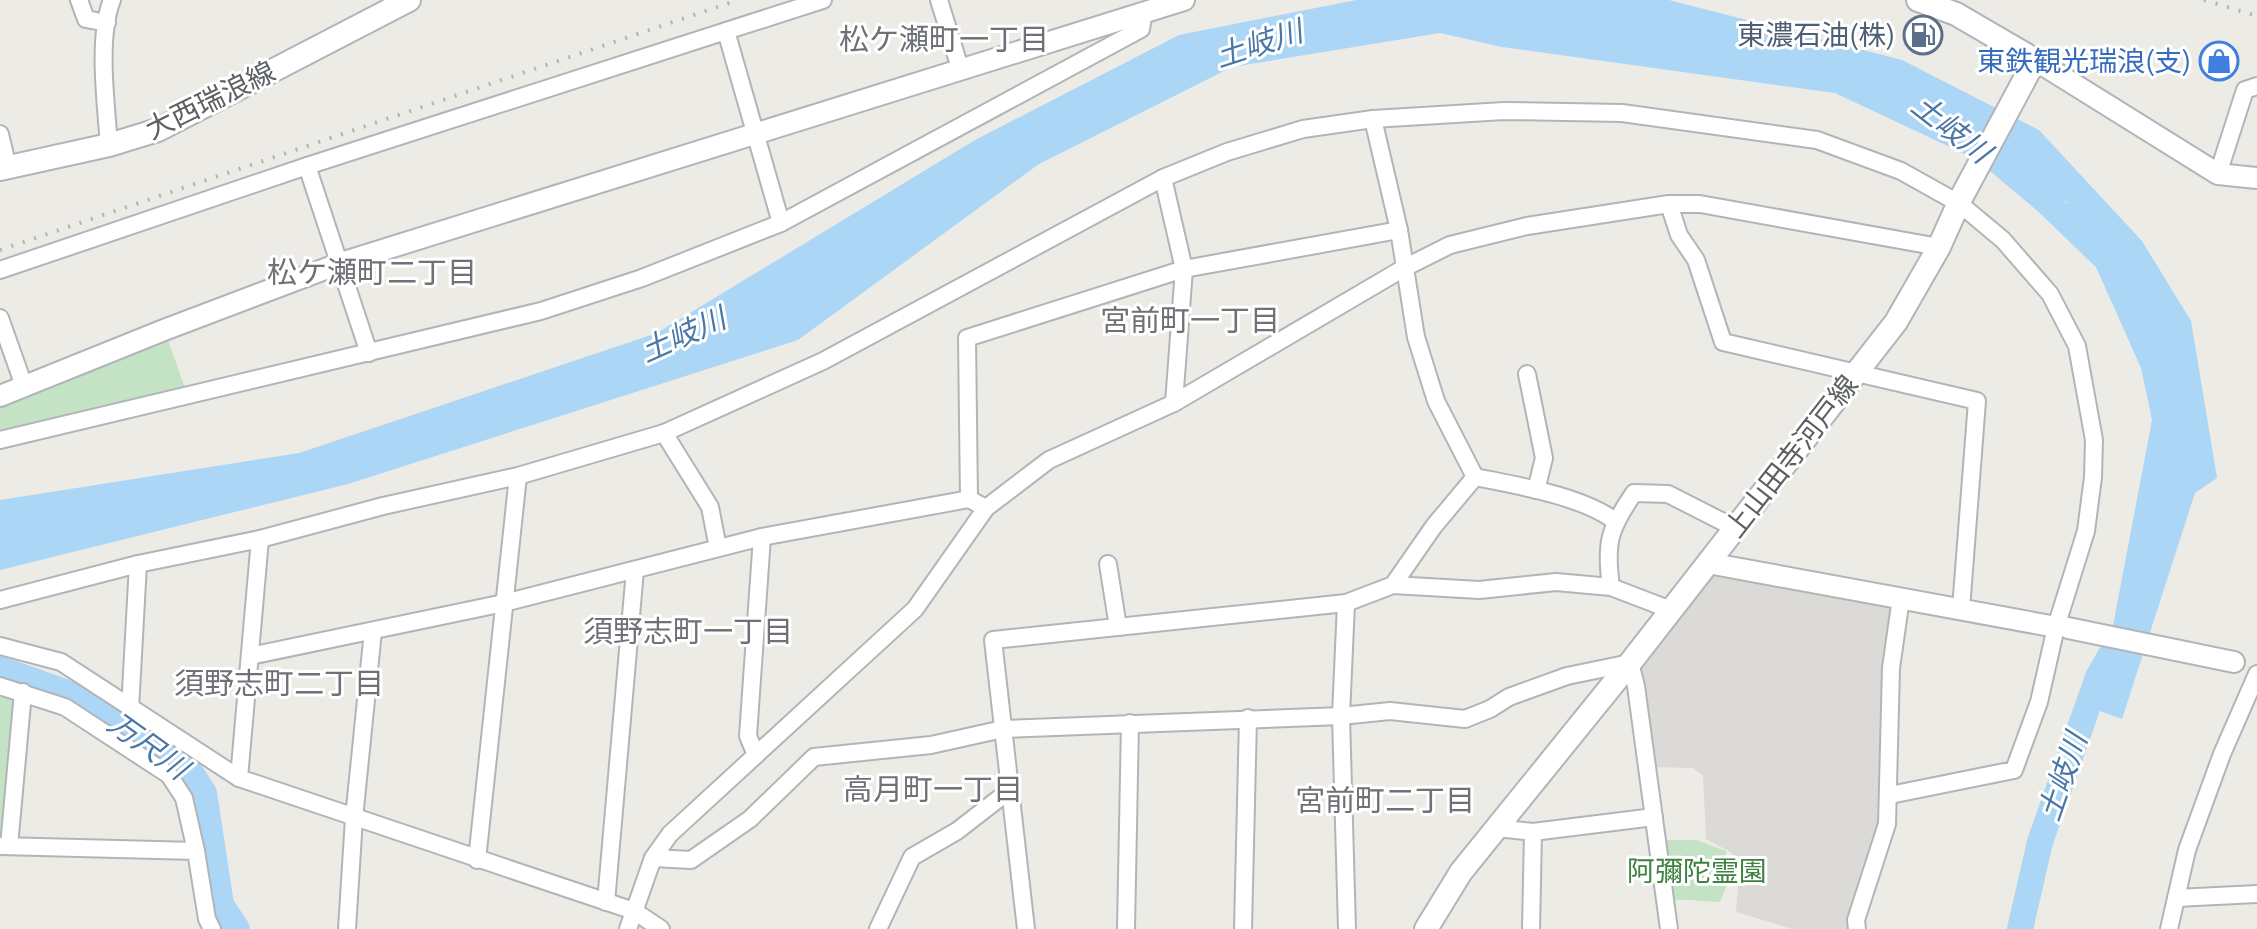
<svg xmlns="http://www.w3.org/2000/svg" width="2257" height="929" font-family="Ubuntu,'Noto Sans JP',sans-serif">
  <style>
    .industrial { fill: #dcdad7 }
    .green { fill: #c4e2c4 }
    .water { fill: #acd6f6 }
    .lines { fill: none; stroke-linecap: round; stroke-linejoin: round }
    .river { stroke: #acd6f6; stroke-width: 26 }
    .minor-casing { stroke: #b2b5b8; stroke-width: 20 }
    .tertiary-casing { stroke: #b2b5b8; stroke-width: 24 }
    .secondary-casing { stroke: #b1b4b8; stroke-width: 26 }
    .minor { stroke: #fff; stroke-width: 16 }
    .tertiary { stroke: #fff; stroke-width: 20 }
    .secondary { stroke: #fff; stroke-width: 22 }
    .rail { stroke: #b2b3b3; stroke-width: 4; stroke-dasharray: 2 10; stroke-linecap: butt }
    .labels { text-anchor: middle; stroke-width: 6; stroke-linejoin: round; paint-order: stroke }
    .service-label { font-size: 28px; fill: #4e5e75; stroke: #fff; text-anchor: end }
    .shop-label { font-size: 28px; fill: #366cbe; stroke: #fff; text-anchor: end }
    .street-label { font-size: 28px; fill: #5c6063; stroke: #fff }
    .park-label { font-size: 28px; fill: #3e8141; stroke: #fff }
    .neighbourhood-label { font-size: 30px; fill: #6e7175; stroke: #fff }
    .water-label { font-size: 30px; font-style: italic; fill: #4b77a6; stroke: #fff }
  </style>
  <rect width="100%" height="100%" fill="#edebe5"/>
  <polygon class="industrial" points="1708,563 1901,598 1890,795 1855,929 1792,929 1736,912 1738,888 1732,853 1706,839 1703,776 1693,768 1647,767 1630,663"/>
  <g class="green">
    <polygon points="167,337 186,391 0,434 0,401"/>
    <polygon points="0,690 18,694 5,839 0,839"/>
    <path d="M1662,840h34l30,11 1,11 5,10 -12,30c-17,0 -31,-3 -47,-2z"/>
  </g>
  <polygon class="water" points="1356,0 1669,0 1902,60 2039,130 2142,241 2191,321 2217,478 2195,493 2122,719 2097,710 2152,420 2141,368 2067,202 1835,93 1502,47 1440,33 1232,67 1039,164 798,340 348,484 0,570 0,500 299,453 657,333 975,140 1179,35"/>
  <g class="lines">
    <g class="river">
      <polyline points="1997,160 2047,202 2104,257"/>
      <polyline points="0,669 76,696 187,767 204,793 221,905 237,929"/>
      <polyline points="2020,929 2040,842 2098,677 2124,632"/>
    </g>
    <g class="minor-casing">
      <g id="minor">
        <polyline points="79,0 86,19 107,23"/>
        <polyline points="939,0 960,68"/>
        <polyline points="726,31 823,0"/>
        <polyline points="1373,119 1399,230 1416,337 1436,401 1475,477"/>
        <polyline points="0,134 8,168"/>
        <path d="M109,145c-3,-41 -12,-108 3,-145"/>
        <polyline points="307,166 369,353"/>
        <polyline points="2218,174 2245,90 2257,86"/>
        <polyline points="1163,178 1184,269 1174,403"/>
        <polyline points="1669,204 1679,235 1696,260 1723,342 1977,401 1961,609"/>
        <polyline points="0,270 307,166 726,31 781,223"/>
        <polyline points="0,318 24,386"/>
        <polyline points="1527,374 1544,458 1536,490"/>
        <polyline points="664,433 710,507 718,548"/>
        <polyline points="0,440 541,311 642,278 781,223 1141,29 1144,12"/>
        <path d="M1475,477c40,8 107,19 140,44"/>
        <polyline points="969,499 967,338 1184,269 1399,230"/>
        <polyline points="1108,564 1118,627"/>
        <polyline points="1393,585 1434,526 1475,477"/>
        <path d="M1611,587c-6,-44 -2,-58 23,-94l34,1 67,34"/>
        <polyline points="0,600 138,564 260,539 383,506 518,476 664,433 823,361 1163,178 1227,152 1303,129 1373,119 1504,111 1622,113 1817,140 1901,171 1960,204 2003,240 2050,294 2077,346 2094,440 2093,477 2086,531 2056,627 2039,702 2014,770 1890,795"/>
        <polyline points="1346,603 1341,716 1347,929"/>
        <polyline points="0,646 61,662 239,778 634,911 661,929"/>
        <polyline points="250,656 504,603 762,537 969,499 986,508"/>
        <polyline points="0,686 65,707 169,775 184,798 196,851"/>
        <polyline points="130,709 138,564"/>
        <polyline points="756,755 748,736 762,537"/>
        <polyline points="239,778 260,539"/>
        <polyline points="1497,828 1533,832 1531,929"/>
        <polyline points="1533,832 1654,817"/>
        <polyline points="0,846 196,851 207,919 212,929"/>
        <polyline points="9,846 23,692"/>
        <polyline points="653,858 691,860 750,819 814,757 931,745 1003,729 1341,716 1390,711 1465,719 1490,709 1509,697 1567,676 1630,663 1636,686 1669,929"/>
        <polyline points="477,860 518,476"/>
        <polyline points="2176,898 2257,894"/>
        <polyline points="606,902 635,570"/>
        <polyline points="347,929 354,818 373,631"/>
        <polyline points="628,929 653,858 670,834 915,609 986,508 1049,460 1174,403 1404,268 1450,245 1527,226 1669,204 1700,204 1939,247"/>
        <polyline points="878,929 912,857 957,831 1010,790"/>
        <polyline points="1026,929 993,640 1346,603 1393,585 1479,590 1556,582 1611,587 1671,610"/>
        <polyline points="1126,929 1130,723"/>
        <polyline points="1243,929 1248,718"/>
        <polyline points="1857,929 1856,920 1887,824 1891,668 1901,598"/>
        <polyline points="2169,929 2187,850 2222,754 2257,674"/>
      </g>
    </g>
    <g class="tertiary-casing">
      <g id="tertiary">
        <polyline points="2035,60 2218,174 2257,178"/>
        <polyline points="0,396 164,330 341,263 1184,0"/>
        <polyline points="1708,563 2056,627"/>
        <polyline points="2068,628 2234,662"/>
      </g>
    </g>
    <g class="secondary-casing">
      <g id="secondary">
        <polyline points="0,169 109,145 158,130 409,0"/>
        <polyline points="1426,929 1461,872 1630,663 1896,322 1939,247 1961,198 2035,60 1956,14 1918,0"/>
      </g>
    </g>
    <use href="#minor" class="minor"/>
    <use href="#tertiary" class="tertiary"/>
    <use href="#secondary" class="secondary"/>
    <g class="rail">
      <polyline points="2204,0 2257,16"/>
      <polyline points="0,250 738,0"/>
    </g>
  </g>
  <defs>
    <g id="fuel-ring" transform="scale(2)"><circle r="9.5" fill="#fff" stroke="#5c6f8a" stroke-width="1.5"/><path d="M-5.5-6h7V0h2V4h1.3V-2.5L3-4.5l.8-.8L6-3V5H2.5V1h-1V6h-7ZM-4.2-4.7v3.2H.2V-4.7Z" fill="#5c6f8a"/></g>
    <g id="shop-ring" transform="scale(2)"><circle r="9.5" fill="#fff" stroke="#3f7fe0" stroke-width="1.5"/><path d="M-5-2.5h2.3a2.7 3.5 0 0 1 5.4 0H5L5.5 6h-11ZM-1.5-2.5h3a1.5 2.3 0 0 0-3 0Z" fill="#3f7fe0"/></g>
  </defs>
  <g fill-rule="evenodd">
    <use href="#fuel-ring" x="1923" y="35"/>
    <use href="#shop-ring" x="2219" y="61"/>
  </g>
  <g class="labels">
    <g class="service-label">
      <text x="1895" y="45">東濃石油(株)</text>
    </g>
    <g class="shop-label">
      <text x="2191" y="71">東鉄観光瑞浪(支)</text>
    </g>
    <g class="street-label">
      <text transform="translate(210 100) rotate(-26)" y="10">大西瑞浪線</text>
      <text transform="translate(1791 456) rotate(-52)" y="10">上山田寺河戸線</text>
    </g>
    <g class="park-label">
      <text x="1697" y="881">阿彌陀霊園</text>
    </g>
    <g class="neighbourhood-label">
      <text x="944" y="50">松ケ瀬町一丁目</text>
      <text x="372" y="283">松ケ瀬町二丁目</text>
      <text x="1190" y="331">宮前町一丁目</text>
      <text x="688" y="642">須野志町一丁目</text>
      <text x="279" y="694">須野志町二丁目</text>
      <text x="933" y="800">高月町一丁目</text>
      <text x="1385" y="811">宮前町二丁目</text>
    </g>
    <g class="water-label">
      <text transform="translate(1259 44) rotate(-18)" y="10">土岐川</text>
      <text transform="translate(1951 129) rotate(38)" y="10">土岐川</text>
      <text transform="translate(683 335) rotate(-24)" y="10">土岐川</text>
      <text transform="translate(148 746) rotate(36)" y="10">万尺川</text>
      <text transform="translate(2063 777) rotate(-71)" y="10">土岐川</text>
    </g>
  </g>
</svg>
